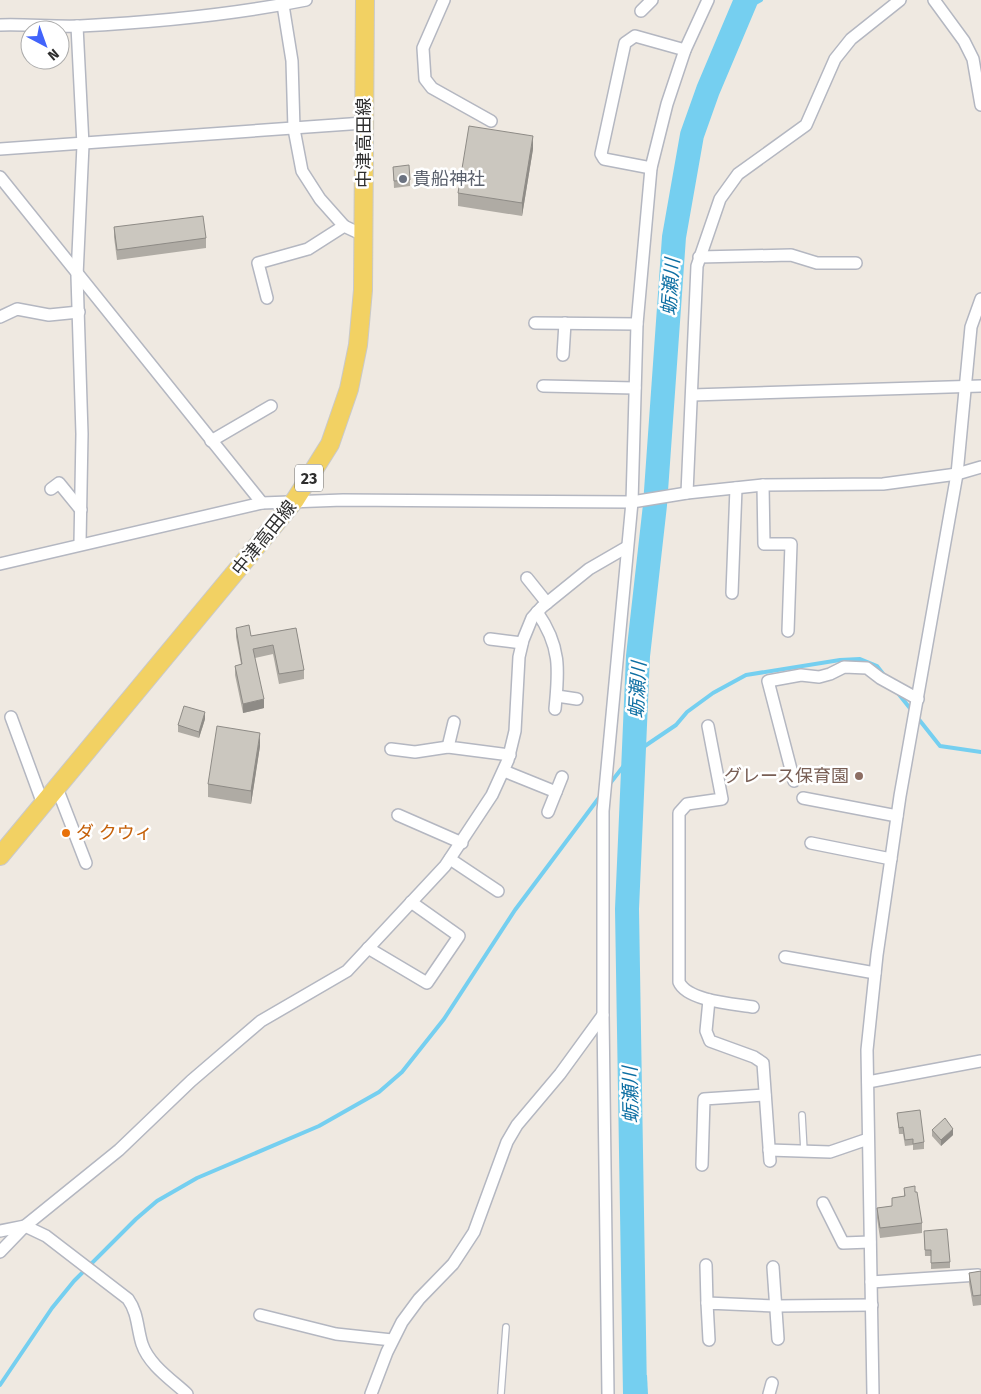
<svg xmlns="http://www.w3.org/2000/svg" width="981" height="1394" font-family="'Fira Sans','Noto Sans JP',sans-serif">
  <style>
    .water { fill: #75cff0 }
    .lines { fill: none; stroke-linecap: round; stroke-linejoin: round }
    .stream { stroke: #75cff0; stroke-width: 4 }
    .river { stroke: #75cff0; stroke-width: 24 }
    .lane-casing { stroke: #b4b7c1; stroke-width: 8 }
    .street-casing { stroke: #b4b7c1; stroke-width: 14 }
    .primary-casing { stroke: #c9c9c9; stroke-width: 20 }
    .lane { stroke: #fff; stroke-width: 5.5 }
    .street { stroke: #fff; stroke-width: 11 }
    .primary { stroke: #f2d163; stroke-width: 18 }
    .wall { fill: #afaba4 }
    .shaded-wall { fill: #8e8b86 }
    .building { fill: #cbc7bf; stroke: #8e8b86 }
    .worship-dot { fill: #6b7280; stroke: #fff; stroke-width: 2 }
    .education-dot { fill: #8d6e63; stroke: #fff; stroke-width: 2 }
    .food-dot { fill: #e8710a; stroke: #fff; stroke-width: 2 }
    .labels { text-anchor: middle; stroke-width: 5; stroke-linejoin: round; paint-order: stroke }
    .shield { fill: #fff; stroke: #6d6d6d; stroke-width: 1 }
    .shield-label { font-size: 16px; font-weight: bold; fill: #2e2e2e }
    .street-label { font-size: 18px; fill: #2e2e2e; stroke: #fff }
    .worship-label { font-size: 18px; fill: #5b616d; stroke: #fff; text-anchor: start }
    .education-label { font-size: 18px; fill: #785e54; stroke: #fff; text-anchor: end }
    .food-label { font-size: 18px; fill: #c56008; stroke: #fff; text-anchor: start }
    .water-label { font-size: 19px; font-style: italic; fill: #0d6fa3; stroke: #fff }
  </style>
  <rect width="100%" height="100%" fill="#efe9e1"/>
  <polygon class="water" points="647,1375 648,1394 627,1394 627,1376"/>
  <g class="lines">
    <g class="stream">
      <polyline points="741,11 761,0"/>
      <polyline points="897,692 913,712"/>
      <polyline points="917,717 940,746 981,752"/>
      <polyline points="608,786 633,754 676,725 687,712 713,693 746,675 840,660 860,659 877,666 884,675"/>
      <polyline points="0,1385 52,1308 74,1281 136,1219 157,1201 197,1178 319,1126 379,1092 402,1072 444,1019 515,910 601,795"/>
    </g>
    <polyline class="river" points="635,1394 627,909 638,656 655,505 674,237 692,135 708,90 746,0"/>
    <g class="lane-casing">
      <g id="lane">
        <polyline points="802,1115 804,1151"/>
        <polyline points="501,1394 506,1327"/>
      </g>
    </g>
    <g class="street-casing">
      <g id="street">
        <polyline points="444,0 423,48 425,79 432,88 491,121"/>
        <polyline points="934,0 964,41 973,59 981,105"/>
        <polyline points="283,5 292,61 294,129 302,171 320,199 344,226"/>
        <polyline points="641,11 652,0"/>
        <path d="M0,25c27,-1 53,2 80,1 76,-4 152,-11 226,-26"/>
        <polyline points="77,26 83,145 77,276 82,434 80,543"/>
        <polyline points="0,149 364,123"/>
        <polyline points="651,168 604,159 601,154 625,43 635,36 685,50"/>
        <polyline points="0,177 262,503"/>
        <polyline points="699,257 791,255 817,263 856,263"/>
        <polyline points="267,298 258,263 308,249 344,226 363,235"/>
        <polyline points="0,317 17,309 49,315 79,312"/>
        <polyline points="535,323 637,324"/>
        <polyline points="563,355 565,323"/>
        <polyline points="543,386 635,388"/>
        <polyline points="692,395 981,386"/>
        <polyline points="211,441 271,406"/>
        <polyline points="763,485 764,544 791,544 788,631"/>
        <polyline points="51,489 59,483 81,510"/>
        <polyline points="687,493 697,266 720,199 738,174 806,125 835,59 851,39 900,0"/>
        <polyline points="0,564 262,503 343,500 632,502 687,493 763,485 883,484 957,474 981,467"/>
        <polyline points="527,578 547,603"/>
        <polyline points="732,593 736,488"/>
        <path d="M537,612c24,34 22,58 18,97"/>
        <polyline points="490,639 522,643"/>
        <polyline points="557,696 577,699"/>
        <polyline points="11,717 43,804"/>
        <polyline points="454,722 448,747 510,755"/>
        <path d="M708,726l14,73 -35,5 -8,9v169c8,19 56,22 74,25"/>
        <polyline points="391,749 415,752 448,747"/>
        <polyline points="504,771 556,792 562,777"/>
        <polyline points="794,781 768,681 801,675 819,677 830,674 844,667 867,668 880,678 918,699"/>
        <polyline points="57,788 86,863"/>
        <polyline points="803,798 897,816"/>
        <polyline points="548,812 556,792"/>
        <polyline points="398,815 462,843"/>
        <polyline points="811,843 891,859"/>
        <polyline points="450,859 498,891"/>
        <polyline points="368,948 427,983 459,936 411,902"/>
        <polyline points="785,957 875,973"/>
        <polyline points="709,1000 706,1031 710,1041 754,1057 763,1063 770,1161"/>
        <polyline points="868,1082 981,1061"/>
        <polyline points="769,1150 830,1152 868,1139"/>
        <polyline points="702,1165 704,1099 765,1095"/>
        <polyline points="823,1203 843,1243 870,1242"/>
        <path d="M0,1231l25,-5 21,10 82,63c10,14 9,29 14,45 7,21 30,36 45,50"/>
        <polyline points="0,1252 25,1226 119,1150 191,1081 261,1021 347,971 445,866 492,795 508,760 515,731 519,657 523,640 532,618 542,607 589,569 627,547"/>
        <polyline points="706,1265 707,1303"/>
        <polyline points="773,1267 778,1339"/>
        <polyline points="871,1282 978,1275"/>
        <polyline points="260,1315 336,1334 392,1340"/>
        <polyline points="709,1340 707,1303 776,1306 872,1305"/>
        <polyline points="371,1394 387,1352 402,1322 419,1299 453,1264 474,1232 507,1142 517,1125 560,1074 603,1015"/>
        <polyline points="608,1394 603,1015 603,811 632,502 637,324 651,168 667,104 685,50 708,0"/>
        <polyline points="769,1394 772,1383"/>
        <polyline points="873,1394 867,1050 877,955 900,796 957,474 971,327 981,299"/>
      </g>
    </g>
    <g class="primary-casing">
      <polyline id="primary" points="0,856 295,500 330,444 349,389 358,345 363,290 365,0"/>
    </g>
    <use href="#lane" class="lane"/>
    <use href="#street" class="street"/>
    <use href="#primary" class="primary"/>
  </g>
  <g class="wall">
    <polygon points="533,149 522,216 458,206 458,193"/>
    <polygon points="393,167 410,180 410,186 394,188"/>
    <polygon points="114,227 206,238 206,248 117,260 114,237"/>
    <polygon points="236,628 251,636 296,628 304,670 304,679 279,684 273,654 255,658 264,708 243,713 235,675 235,666 241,664 236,637"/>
    <polygon points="205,719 199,738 178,732 178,725"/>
    <polygon points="260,746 251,804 208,797 208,784"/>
    <polygon points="897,1113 924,1142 924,1149 913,1150 913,1145 905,1146 903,1134 899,1134"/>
    <polygon points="932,1130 953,1135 941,1146 932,1136"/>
    <polygon points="904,1188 922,1223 922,1233 880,1238 877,1218 877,1208 892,1206 892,1198 904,1196"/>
    <polygon points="924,1231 950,1262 950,1268 931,1269 931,1256 925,1256"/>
    <polygon points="981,1271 981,1305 973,1306 969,1283 969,1273"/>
  </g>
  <g class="shaded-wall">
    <polygon points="533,136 533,149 522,216 522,203"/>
    <polygon points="264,699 264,708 243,713 243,704"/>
    <polygon points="205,712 205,719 199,738 199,732"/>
    <polygon points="260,733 260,746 251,804 251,791"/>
    <polygon points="953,1129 953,1135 941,1146 941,1140"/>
  </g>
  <g class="building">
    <polygon points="469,126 533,136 522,203 458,193"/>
    <polygon points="409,165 410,180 394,181 393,167"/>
    <polygon points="203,216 206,238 117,250 114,227"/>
    <polygon points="249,625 251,636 296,628 304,670 279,674 273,645 253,649 264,699 243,704 235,666 242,664 236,628"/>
    <polygon points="184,706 205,712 199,732 178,725"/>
    <polygon points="217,726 260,733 251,791 208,784"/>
    <polygon points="920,1110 924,1142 913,1144 913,1139 905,1140 903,1127 899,1128 897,1113"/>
    <polygon points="945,1118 953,1129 941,1140 932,1130"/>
    <polygon points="915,1186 915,1192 917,1192 922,1223 880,1228 877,1208 892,1206 892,1198 905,1196 904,1188"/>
    <polygon points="947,1229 950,1262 931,1263 931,1250 925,1250 924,1231"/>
    <polygon points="981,1271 981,1295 973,1296 969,1273"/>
  </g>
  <circle class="worship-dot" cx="403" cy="179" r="5"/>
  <circle class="education-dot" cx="859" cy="776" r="5"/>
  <circle class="food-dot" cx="66" cy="833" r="5"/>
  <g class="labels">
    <rect class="shield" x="295" y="464.5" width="28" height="27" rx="4"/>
    <g class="shield-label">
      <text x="309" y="484">23</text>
    </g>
    <g class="street-label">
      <text transform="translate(364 143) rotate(-90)" y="6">中津高田線</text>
      <text transform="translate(264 538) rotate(-51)" y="6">中津高田線</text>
    </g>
    <g class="worship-label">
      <text x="413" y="185">貴船神社</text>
    </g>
    <g class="education-label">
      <text x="849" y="782">グレース保育園</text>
    </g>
    <g class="food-label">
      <text x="76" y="839">ダ クウィ</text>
    </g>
    <g class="water-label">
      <text transform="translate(670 287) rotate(-86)" y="7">蛎瀬川</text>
      <text transform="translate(637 690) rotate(-87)" y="7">蛎瀬川</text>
      <text transform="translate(630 1095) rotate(-91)" y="7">蛎瀬川</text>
    </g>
  </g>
  <g transform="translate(45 45) rotate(139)"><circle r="24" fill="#ffffff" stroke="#ababab"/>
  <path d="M0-4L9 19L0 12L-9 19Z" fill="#4264fb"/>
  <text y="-8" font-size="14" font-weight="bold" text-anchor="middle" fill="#2e2e2e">N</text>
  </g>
</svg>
